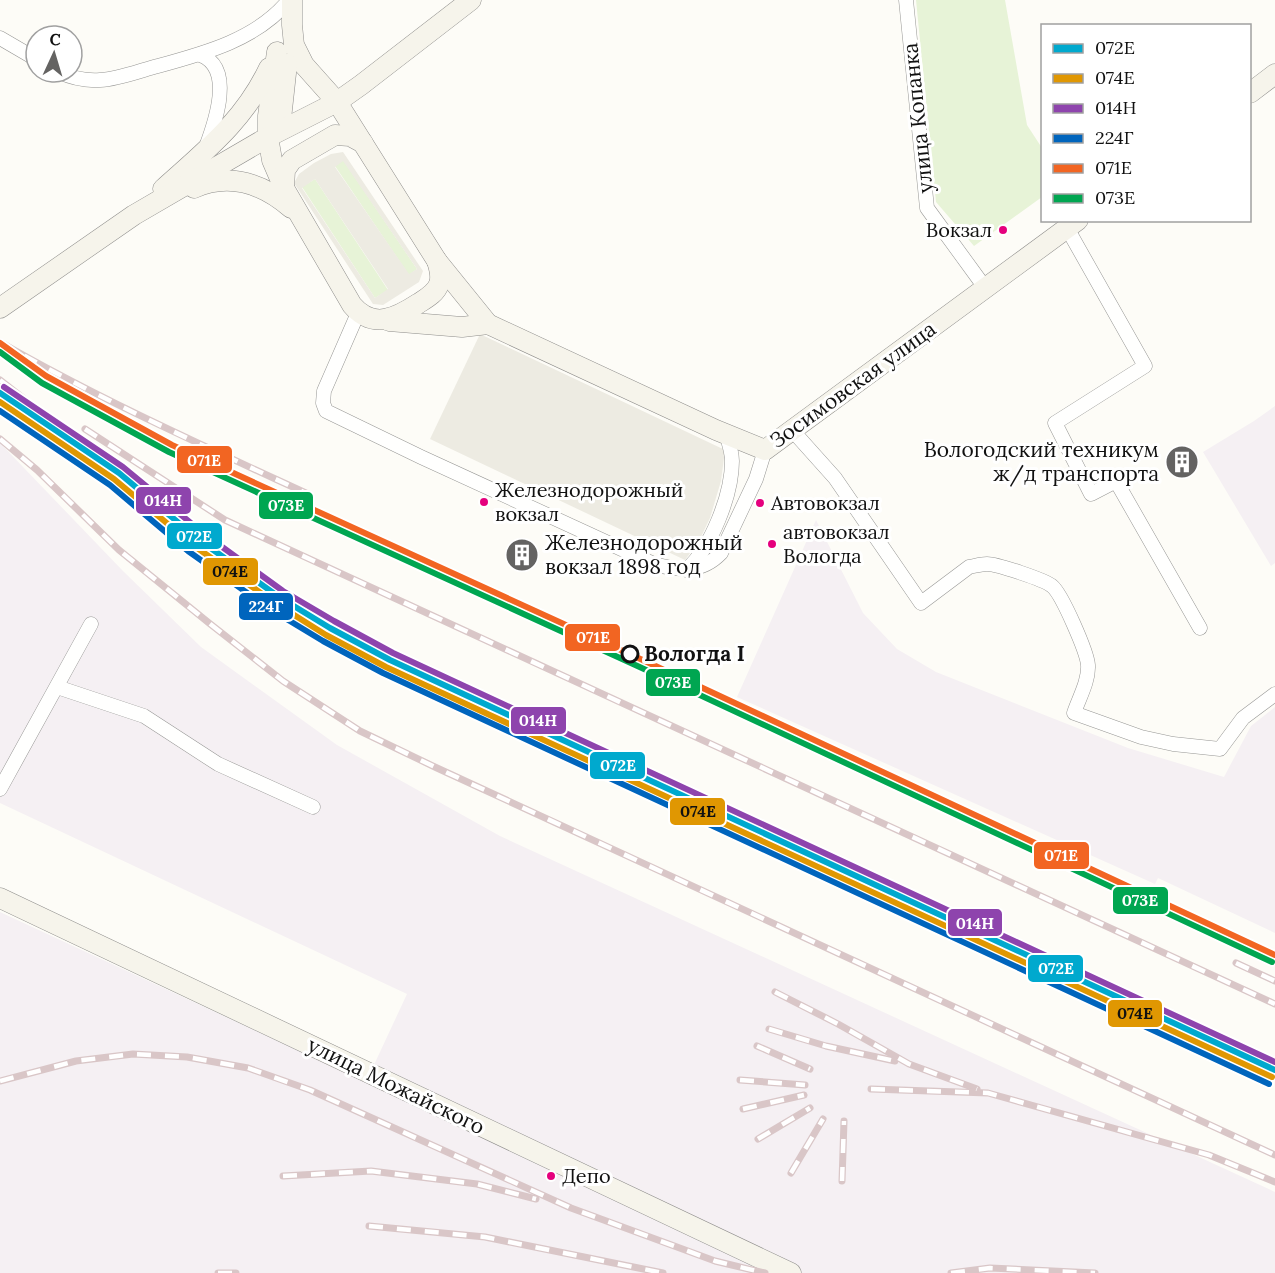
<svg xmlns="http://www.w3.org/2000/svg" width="1275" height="1273" font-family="Lora,serif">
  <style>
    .industrial { fill: #f5f0f3 }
    .green { fill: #e7f3d7 }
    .plaza { fill: #edebe2; fill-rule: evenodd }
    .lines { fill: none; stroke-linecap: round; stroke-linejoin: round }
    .street-casing { stroke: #979795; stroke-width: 15 }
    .secondary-casing { stroke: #8e8d8b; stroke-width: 21 }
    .street { stroke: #fffffe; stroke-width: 14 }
    .secondary { stroke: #f6f4eb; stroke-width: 20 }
    .rail-casing { stroke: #d9c6c7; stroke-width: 7 }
    .rail { stroke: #fff; stroke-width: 4.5; stroke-dasharray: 14; stroke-linecap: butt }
    .rail-1-casing { stroke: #fff; stroke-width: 10 }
    .rail-2-casing { stroke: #fff; stroke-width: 10 }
    .rail-3-casing { stroke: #fff; stroke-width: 10 }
    .rail-4-casing { stroke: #fff; stroke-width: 10 }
    .rail-5-casing { stroke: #fff; stroke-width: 10 }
    .rail-6-casing { stroke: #fff; stroke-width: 10 }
    .rail-1 { stroke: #00a9ce; stroke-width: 6 }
    .rail-2 { stroke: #e09702; stroke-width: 6 }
    .rail-3 { stroke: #8e44ad; stroke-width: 6 }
    .rail-4 { stroke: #0065bd; stroke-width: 6 }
    .rail-5 { stroke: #f26522; stroke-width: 6 }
    .rail-6 { stroke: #00a651; stroke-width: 6 }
    .bus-dot { fill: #e5007d; stroke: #fff; stroke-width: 2 }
    .stop-dot { fill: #fff; stroke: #111; stroke-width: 3 }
    .labels { text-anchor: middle; stroke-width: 6; stroke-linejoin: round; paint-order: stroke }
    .bus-label { font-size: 20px; fill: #111; stroke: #fff; text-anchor: start }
    .street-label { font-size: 21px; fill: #111; stroke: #fff }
    .poi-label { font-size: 21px; fill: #111; stroke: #fff; text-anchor: end }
    .stop-label { font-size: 21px; font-weight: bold; fill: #111; stroke: #fff; text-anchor: start }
    .line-badge { stroke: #fff; stroke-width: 2 }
    .badge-label { font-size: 16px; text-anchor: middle; font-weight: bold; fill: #fff }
    .pale-badge-label { font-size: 16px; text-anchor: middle; font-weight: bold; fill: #111 }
  </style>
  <rect width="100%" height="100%" fill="#fdfcf7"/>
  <g class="industrial">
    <polygon points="1275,406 1275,563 1271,566 1203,452 1254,421"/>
    <polygon points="0,443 123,571 201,647 337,745 500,836 1275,1192 1275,1273 0,1273 0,912 366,1082 407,994 0,803"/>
    <polygon points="816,520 863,613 897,649 936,672 1128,748 1224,777 1251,726 1275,707 1275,933 1158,878 1155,884 737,697"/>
  </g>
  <g class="green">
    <polygon points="916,0 1005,0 1027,125 1042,148 1042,197 974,246 936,202"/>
    <polygon points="343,160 417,269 409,275 335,166"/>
    <polygon points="315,179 388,290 375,298 302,187"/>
  </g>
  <g class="plaza">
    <path d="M343,152l80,119 -4,11 -36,23 -10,-1 -79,-121 5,-9 15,-11 17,-9zM343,161l74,108 -8,5 -74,-107zM315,179l73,110 -13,9 -73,-110z"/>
    <polygon points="480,334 725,450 721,481 710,518 699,541 685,560 430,439"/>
  </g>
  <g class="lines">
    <g class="street-casing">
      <g id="street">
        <polyline points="906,0 927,208 986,289"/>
        <polyline points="0,38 36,59"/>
        <path d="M200,55c35,12 15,68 6,92"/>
        <path d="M59,72c13,6 27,9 41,8 18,-1 36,-8 54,-13 48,-13 103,-27 135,-67"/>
        <polyline points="1067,228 1145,366 1055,423 1091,494 1116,481 1200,628"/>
        <path d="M353,306l5,7 -34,78 -1,12 3,8 95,46 233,107c25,7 48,9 67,-11l35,-74 9,-29"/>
        <path d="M792,430l43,48 86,125 48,-36c6,-1 12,-3 18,-3 10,0 58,16 65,22 10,8 35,66 36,79 1,16 -9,33 -14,48l67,24 32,7 47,5 23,-31 32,-24"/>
        <path d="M686,570c25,-22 46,-75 46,-109 0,-9 -3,-18 -6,-27"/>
        <polyline points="57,687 144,716 218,764 313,807"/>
        <polyline points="0,789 91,624"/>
      </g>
    </g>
    <g class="secondary-casing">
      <g id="secondary">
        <polyline points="292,0 292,25 294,45 304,65 337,102 437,261 488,324 716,430 765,450 1078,220"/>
        <path d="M277,52l-9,64v21l4,23 12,28 68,117c21,25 44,13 67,-2 8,-5 17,-10 20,-19 3,-8 0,-16 -2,-23"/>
        <polyline points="1250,93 1275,74"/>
        <polyline points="268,137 281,119 287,64"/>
        <path d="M194,188c36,-16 69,-4 97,20"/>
        <polyline points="284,188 285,170 292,160 335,135 350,136 363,143"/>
        <path d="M163,189c42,-38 81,-68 106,-121"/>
        <polyline points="0,308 134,215 268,137 337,102 361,85 471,0"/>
        <polyline points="389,321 462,327 488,324"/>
        <polyline points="0,898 791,1273"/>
      </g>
    </g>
    <use href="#street" class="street"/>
    <use href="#secondary" class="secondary"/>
    <g class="rail-casing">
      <g id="rail">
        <path d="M0,342c99,57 204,104 308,152"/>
        <polyline points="0,380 119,473"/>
        <polyline points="85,429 225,520 1275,1004"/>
        <polyline points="0,439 37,470 119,550 209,623 283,681 360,731 437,768 1275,1155"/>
        <polyline points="1212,925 1269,959"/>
        <polyline points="1236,963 1275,981"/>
        <polyline points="775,992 838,1024 909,1064 977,1089"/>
        <polyline points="769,1029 826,1046 895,1061"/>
        <polyline points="757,1046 810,1069"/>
        <polyline points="740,1080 805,1085"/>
        <polyline points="0,1081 76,1061 133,1054 187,1057 248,1068 310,1090 571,1208 715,1261 765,1273"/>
        <polyline points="871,1089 988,1093 1209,1155 1275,1182"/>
        <polyline points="743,1109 804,1095"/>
        <polyline points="758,1139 810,1108"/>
        <polyline points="791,1173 823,1119"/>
        <polyline points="283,1176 371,1171 477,1184 536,1199"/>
        <polyline points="842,1181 844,1121"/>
        <polyline points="369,1226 485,1237 663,1273"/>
        <polyline points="218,1273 236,1273"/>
        <polyline points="951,1273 990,1268 1095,1273"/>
      </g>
    </g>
    <use href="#rail" class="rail"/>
    <g class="rail-1-casing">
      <polyline id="rail-1" points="0,393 119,473 198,539 279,597 330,628 390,660 1275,1070"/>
    </g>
    <g class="rail-2-casing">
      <polyline id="rail-2" points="0,402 114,479 193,545 275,603 326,635 386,667 1272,1077"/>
    </g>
    <g class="rail-3-casing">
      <polyline id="rail-3" points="4,387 123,467 203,533 283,591 334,621 393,653 1275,1062"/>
    </g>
    <g class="rail-4-casing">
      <polyline id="rail-4" points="0,411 110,485 188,551 270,609 323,641 383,673 1269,1084"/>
    </g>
    <g class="rail-5-casing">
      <polyline id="rail-5" points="0,343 46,376 172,445 647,662 1275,955"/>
    </g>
    <g class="rail-6-casing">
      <polyline id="rail-6" points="0,352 42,383 169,452 644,669 1272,962"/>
    </g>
    <use href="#rail-1" class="rail-1"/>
    <use href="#rail-2" class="rail-2"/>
    <use href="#rail-3" class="rail-3"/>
    <use href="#rail-4" class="rail-4"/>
    <use href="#rail-5" class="rail-5"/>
    <use href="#rail-6" class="rail-6"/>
  </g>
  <defs>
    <g id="building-disc" transform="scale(1.725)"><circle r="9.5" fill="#646362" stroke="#fff"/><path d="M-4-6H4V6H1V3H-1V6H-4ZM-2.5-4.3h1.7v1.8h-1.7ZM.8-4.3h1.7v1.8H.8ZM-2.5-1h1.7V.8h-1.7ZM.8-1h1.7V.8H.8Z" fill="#fff"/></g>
  </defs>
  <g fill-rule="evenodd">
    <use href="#building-disc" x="1182" y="462"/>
    <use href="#building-disc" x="522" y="555"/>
  </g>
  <g class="bus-dot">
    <circle cx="1003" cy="230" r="5"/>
    <circle cx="484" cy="502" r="5"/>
    <circle cx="760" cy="503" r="5"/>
    <circle cx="772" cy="544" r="5"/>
    <circle cx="551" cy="1176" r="5"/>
  </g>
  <circle class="stop-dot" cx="630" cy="654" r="8"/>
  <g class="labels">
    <g class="bus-label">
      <text x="992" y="237" text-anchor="end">Вокзал</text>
      <text x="495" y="497">Железнодорожный<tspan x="495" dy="24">вокзал</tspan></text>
      <text x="771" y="510">Автовокзал</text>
      <text x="783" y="539">автовокзал<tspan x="783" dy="24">Вологда</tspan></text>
      <text x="562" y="1183">Депо</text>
    </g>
    <g class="street-label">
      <text transform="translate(918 118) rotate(-96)" y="7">улица Копанка</text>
      <text transform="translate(853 385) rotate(-36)" y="7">Зосимовская улица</text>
      <text transform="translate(396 1086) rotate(26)" y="7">улица Можайского</text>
    </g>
    <g class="poi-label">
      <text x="1159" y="457">Вологодский техникум<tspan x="1159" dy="24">ж/д транспорта</tspan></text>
      <text x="545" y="550" text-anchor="start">Железнодорожный<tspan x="545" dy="24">вокзал 1898 год</tspan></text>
    </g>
    <g class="stop-label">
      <text x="644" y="661">Вологда I</text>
    </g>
  </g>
  <g class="line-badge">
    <rect x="176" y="445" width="57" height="29" rx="6" fill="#f26522"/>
    <rect x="135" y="486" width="57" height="29" rx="6" fill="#8e44ad"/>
    <rect x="258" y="491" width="56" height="29" rx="6" fill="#00a651"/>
    <rect x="166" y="522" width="57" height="28" rx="6" fill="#00a9ce"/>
    <rect x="202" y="557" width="57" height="29" rx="6" fill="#e09702"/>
    <rect x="238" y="592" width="56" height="29" rx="6" fill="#0065bd"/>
    <rect x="564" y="623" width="57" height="29" rx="6" fill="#f26522"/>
    <rect x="645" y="668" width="56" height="29" rx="6" fill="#00a651"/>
    <rect x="510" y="706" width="57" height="29" rx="6" fill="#8e44ad"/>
    <rect x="589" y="751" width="57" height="29" rx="6" fill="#00a9ce"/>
    <rect x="669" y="797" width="57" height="29" rx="6" fill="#e09702"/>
    <rect x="1033" y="841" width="57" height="29" rx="6" fill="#f26522"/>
    <rect x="1112" y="886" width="57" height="29" rx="6" fill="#00a651"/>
    <rect x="947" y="908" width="56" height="29" rx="6" fill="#8e44ad"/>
    <rect x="1027" y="954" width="57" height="29" rx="6" fill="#00a9ce"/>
    <rect x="1107" y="999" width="56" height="29" rx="6" fill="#e09702"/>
  </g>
  <g class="badge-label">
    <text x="204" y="466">071Е</text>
    <text x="163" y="506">014Н</text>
    <text x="286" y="511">073Е</text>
    <text x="194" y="542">072Е</text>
    <text x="266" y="612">224Г</text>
    <text x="593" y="643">071Е</text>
    <text x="673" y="688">073Е</text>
    <text x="538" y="726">014Н</text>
    <text x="618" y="771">072Е</text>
    <text x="1061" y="861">071Е</text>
    <text x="1140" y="906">073Е</text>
    <text x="975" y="929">014Н</text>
    <text x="1056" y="974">072Е</text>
  </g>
  <g class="pale-badge-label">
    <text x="230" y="577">074Е</text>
    <text x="698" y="817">074Е</text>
    <text x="1135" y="1019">074Е</text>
  </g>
  <rect x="1041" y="24" width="210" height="198" fill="#ffffff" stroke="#a0a0a0" stroke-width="1.5"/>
  <rect x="1053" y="44" width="30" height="9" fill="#00a9ce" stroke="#a0a0a0" stroke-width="1.5"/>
  <text x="1095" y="54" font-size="18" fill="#111111">072Е</text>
  <rect x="1053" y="74" width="30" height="9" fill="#e09702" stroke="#a0a0a0" stroke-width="1.5"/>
  <text x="1095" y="84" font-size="18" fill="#111111">074Е</text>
  <rect x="1053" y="104" width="30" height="9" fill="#8e44ad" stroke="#a0a0a0" stroke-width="1.5"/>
  <text x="1095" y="114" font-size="18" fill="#111111">014Н</text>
  <rect x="1053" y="134" width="30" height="9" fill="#0065bd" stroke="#a0a0a0" stroke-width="1.5"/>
  <text x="1095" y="144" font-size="18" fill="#111111">224Г</text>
  <rect x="1053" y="164" width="30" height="9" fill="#f26522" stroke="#a0a0a0" stroke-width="1.5"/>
  <text x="1095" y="174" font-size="18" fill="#111111">071Е</text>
  <rect x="1053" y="194" width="30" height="9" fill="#00a651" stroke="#a0a0a0" stroke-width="1.5"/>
  <text x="1095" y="204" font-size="18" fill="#111111">073Е</text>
  <g transform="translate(54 54) rotate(4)"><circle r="28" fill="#ffffff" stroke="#a0a0a0" stroke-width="1.5"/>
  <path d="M0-4.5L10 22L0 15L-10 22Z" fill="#646362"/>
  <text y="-9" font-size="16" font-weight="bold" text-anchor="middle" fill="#111111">С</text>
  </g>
</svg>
